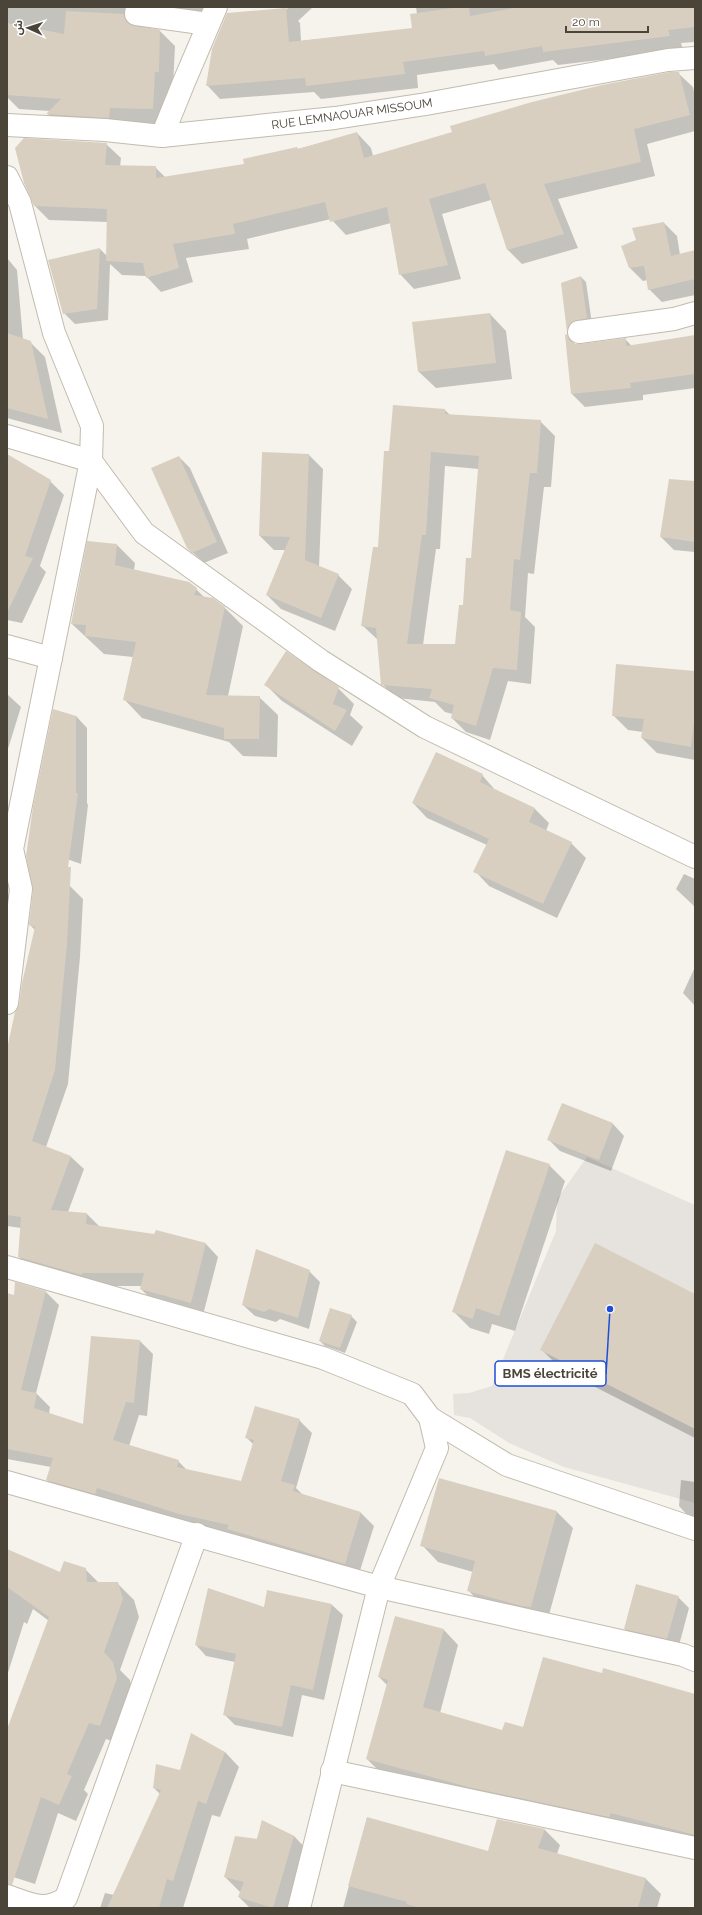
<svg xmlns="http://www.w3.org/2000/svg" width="702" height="1915" font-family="Raleway,'Noto Sans Arabic',sans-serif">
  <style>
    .industrial { fill: #e6e2dd }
    .shadow { fill: #0003; fill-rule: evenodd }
    .building { fill: #d8cfc1; fill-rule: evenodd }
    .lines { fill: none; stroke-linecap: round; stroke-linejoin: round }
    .minor-casing { stroke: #c2bbae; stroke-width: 24 }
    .minor { stroke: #fff; stroke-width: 22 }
    .labels { text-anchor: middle; stroke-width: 4; stroke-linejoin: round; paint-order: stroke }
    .street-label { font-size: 12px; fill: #4b4439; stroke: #fff }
    .leader { fill: none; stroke: #1d4ed8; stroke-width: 1.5 }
    .callout-dot { fill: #1d4ed8; stroke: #fff; stroke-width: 1.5 }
    .callout { fill: #fff; stroke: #1d4ed8; stroke-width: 1.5 }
    .callout-label { font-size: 13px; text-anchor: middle; font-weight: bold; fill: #4b4439 }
  </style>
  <rect width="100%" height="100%" fill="#f6f3ec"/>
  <polygon class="industrial" points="587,1157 695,1205 695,1503 564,1467 509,1443 470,1418 454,1415 453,1394 469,1393 492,1386 556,1231 557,1199"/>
  <g class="shadow">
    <polygon points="7,7 130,7 126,58 160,31 175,46 173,87 170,87 168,124 125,123 62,129 48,114 50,111 19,109 7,97"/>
    <polygon points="154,7 214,7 209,24"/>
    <polygon points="285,7 313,7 298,21 300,23 301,41 413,29 417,14 416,7 695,7 695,42 681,43 683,50 558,65 553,60 499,70 494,64 417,75 418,88 321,99 314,92 220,99 207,85 228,14 288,9"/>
    <polygon points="678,73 693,87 695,96 695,131 647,144 655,176 558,199 578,248 522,264 508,250 491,200 442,214 461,279 414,289 400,274 391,223 346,235 331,219 247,239 249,249 186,258 193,282 161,292 146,276 122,275 110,264 108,320 75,324 64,313 100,249 107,256 108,222 49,220 35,206 106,144 121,158 120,167 155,167 166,178 245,165 297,148 298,149 357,133 371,148 373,156"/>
    <polygon points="664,223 677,236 680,255 695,251 695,295 662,302 649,289 647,280 643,281 630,268 638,241"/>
    <polygon points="7,258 17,270 23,340 30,342 45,357 62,433 7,418"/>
    <polygon points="581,277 586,282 592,324 572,336 568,331 562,283"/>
    <polygon points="490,314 506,331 512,379 436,388 419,372 413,323"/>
    <polygon points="566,335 576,345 625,339 632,346 695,336 695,388 643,395 643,400 585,407 572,394"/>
    <path d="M445,410l5,5 90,6 15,15 -4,51h-7l-10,87 -6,-1 -3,44 10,10 -4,57 -23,-3 -18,59 -24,-8 -14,-14 1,-4 -8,-2 -10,-10 -38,-4 -15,-14 -4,-44 -15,-14 16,-77 11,-97zM445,466l34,3 -7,90 -16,86h-33l13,-96h4z"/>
    <polygon points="7,455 50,481 64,495 40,566 46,572 22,623 7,620"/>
    <polygon points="309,455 323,469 319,567 338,575 352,589 335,631 281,609 267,595 285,550 274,550 260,536"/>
    <polygon points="179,457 190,468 228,553 204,563 188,548"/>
    <polygon points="695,482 695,552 674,550 661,537"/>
    <polygon points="117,545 135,563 134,570 196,589 205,598 225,608 243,626 228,696 259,697 278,715 277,757 243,756 229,742 142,718 124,699 133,657 104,654 72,624"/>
    <polygon points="695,672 695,760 657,753 642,738 643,732 628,730 613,715"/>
    <polygon points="266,685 338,688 354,704 350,715 363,727 352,746 282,701"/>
    <polygon points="7,694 21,707 7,752"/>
    <polygon points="76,716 87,728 87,803 88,805 81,864 41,850"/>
    <polygon points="482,775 496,791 535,809 549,823 546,831 571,843 586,858 557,918 489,886 475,871 487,845 427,818 413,803"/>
    <polygon points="684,874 695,879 695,907 676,889"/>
    <polygon points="70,886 83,899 80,957 68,1084 46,1147 71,1157 84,1169 68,1212 87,1214 100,1227 206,1244 218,1257 203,1315 154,1302 141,1289 142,1286 94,1286 32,1270 19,1257 21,1228 7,1226 7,1053 20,1005 35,930 30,925"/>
    <polygon points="695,967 695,1006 683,993"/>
    <polygon points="562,1105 613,1124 624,1136 611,1171 560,1151 549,1140"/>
    <polygon points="549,1165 565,1181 515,1331 492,1324 489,1334 470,1328 453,1311"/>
    <polygon points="309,1271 320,1282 309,1329 280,1319 276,1322 255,1316 243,1305"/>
    <polygon points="46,1292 59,1305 36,1393 50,1407 49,1414 84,1426 140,1341 153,1354 147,1416 139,1415 129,1446 178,1461 188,1471 242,1482 253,1444 246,1437 299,1420 312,1433 296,1488 304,1496 361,1513 374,1526 358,1577 60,1493 47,1480 51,1467 7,1459 7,1294 15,1296"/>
    <polygon points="695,1295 695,1438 562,1370 542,1350"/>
    <polygon points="351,1316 357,1322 345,1353 325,1346 320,1341"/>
    <polygon points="440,1480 557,1512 573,1528 547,1622 484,1607 468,1590 473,1572 438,1562 422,1545"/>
    <polygon points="681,1480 695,1482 695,1518 690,1518 679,1506"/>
    <polygon points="7,1550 60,1573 85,1569 99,1583 117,1583 134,1600 139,1617 120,1670 130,1680 133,1696 117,1743 106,1739 84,1790 88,1794 76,1821 58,1813 35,1884 7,1875 7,1732 49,1621 33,1609 27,1624 24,1622 7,1676"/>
    <polygon points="268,1591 332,1605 343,1615 324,1700 302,1695 293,1737 235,1725 224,1714 235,1662 206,1656 196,1645 264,1609"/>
    <polygon points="678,1597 689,1608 678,1649 636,1640 625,1629"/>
    <polygon points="444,1630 458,1645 440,1713 503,1732 523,1729 602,1675 695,1695 695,1846 382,1774 367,1759 387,1685 379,1677"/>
    <polygon points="225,1752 239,1767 220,1817 212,1815 183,1908 100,1908 105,1893 114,1895 160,1794 154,1788 181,1771"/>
    <polygon points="367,1818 489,1852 498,1820 545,1830 560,1845 557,1854 646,1879 661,1894 657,1908 343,1908"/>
    <polygon points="262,1821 294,1836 310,1853 294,1908 250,1908 239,1897 241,1893 225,1877 257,1840"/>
  </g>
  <g class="building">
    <polygon points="460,7 469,7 470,16 519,7 695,7 695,27 668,30 670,36 543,52 542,46 485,56 484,51 403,62 405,74 306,86 305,78 206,86 212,49 227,13 286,8 289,42 412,28 410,14"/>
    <polygon points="66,11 124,14 125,19 129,24 160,30 159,72 155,72 153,109 110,108 109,118 46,114 61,99 7,95 7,23 64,34"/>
    <polygon points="670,72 679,72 690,115 634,129 641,162 544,184 564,234 507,250 485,183 429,199 448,265 399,275 387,207 330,222 325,202 233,224 235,234 173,244 179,268 146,278 143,263 106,261 107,209 34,206 24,183 15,148 24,138 107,143 105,165 156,166 156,178 244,164 243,159 297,147 298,149 357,132 364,158 452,132 450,126 532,102 602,85"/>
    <polygon points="664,222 671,256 695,250 695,279 648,290 644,266 629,268 621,246 636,240 632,228"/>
    <polygon points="100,248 97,309 63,314 48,260"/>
    <polygon points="581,276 587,318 572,322 568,327 567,332 561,283"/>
    <polygon points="490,313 496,363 418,372 412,322"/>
    <polygon points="7,333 31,341 48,419 7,408"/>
    <polygon points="567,334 569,340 575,344 581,344 626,338 626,346 695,335 695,374 630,383 631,388 571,394 565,335"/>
    <path d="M393,405l52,4v5l96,6 -4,53h-7l-10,87 -6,-1 -4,51 11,2 -4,58 -24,-2 -17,58 -25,-8 3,-13 -25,-7 3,-9 -51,-4 -5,-57 -15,-2 12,-79h5l6,-96h5zM431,452l48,4 -8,102h-5l-3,47h-4l-4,39h-48l15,-109h4z"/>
    <polygon points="262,452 309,454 305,560 339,574 321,618 266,595 290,537 259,536"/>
    <polygon points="7,454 51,480 25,556 33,558 7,613"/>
    <polygon points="179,456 217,542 192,553 187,548 151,468"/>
    <polygon points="669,479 695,481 695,542 660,537"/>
    <polygon points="87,541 117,544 115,565 189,582 197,588 194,595 213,598 225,607 206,695 260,696 259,739 224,739 224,728 123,700 136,642 85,636 86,625 71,624"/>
    <polygon points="286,651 339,687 333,704 347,710 335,731 264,685"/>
    <polygon points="616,664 695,671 695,723 694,723 691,747 641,738 644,719 612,716"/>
    <polygon points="53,709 76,716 76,793 78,793 68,867 71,867 67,944 55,1070 32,1141 71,1156 51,1210 87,1213 86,1224 154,1234 156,1230 206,1243 191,1303 140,1289 144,1273 82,1273 82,1275 18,1257 21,1217 7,1215 7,1049 15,1012 19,1005 22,983 35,927 29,925 33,890 26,856 33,807"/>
    <polygon points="436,752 483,774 480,782 535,808 529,822 572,842 543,904 473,872 489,839 412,803"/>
    <polygon points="562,1103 613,1123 599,1160 547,1140"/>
    <polygon points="506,1150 550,1164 499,1316 476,1308 473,1319 452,1312"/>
    <polygon points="595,1243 695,1294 695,1429 540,1350"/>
    <polygon points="256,1249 310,1270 298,1318 269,1309 264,1312 242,1305"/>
    <polygon points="15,1282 46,1291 21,1390 37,1393 34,1408 83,1424 91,1336 140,1340 134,1403 126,1402 113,1440 179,1460 177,1467 241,1481 254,1440 245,1438 255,1406 300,1419 281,1481 295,1485 293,1491 361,1512 345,1564 227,1529 229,1525 179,1514 97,1488 95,1494 46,1480 53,1458 7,1449 7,1293 14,1295"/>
    <polygon points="330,1308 352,1315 340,1348 319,1341"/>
    <polygon points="439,1478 557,1511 531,1607 522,1606 467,1591 475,1561 420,1546"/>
    <polygon points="7,1549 60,1572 64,1561 86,1568 87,1582 118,1582 123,1599 104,1652 113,1662 117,1678 100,1726 89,1723 67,1774 72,1776 59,1805 41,1797 12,1885 7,1884 7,1729 49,1617 7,1587"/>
    <polygon points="636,1584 679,1596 667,1639 624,1629"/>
    <polygon points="208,1588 264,1607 267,1590 332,1604 313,1690 291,1685 282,1727 223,1715 236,1654 195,1645"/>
    <polygon points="395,1616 444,1629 423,1707 502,1730 505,1722 523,1727 543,1657 602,1673 603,1668 695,1694 695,1835 611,1813 609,1817 468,1787 366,1759 388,1680 378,1677"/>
    <polygon points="191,1733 225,1752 206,1804 198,1801 173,1881 167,1879 159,1908 107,1908 161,1790 153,1788 156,1764 180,1770"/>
    <polygon points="367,1817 488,1851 497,1819 545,1829 538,1848 646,1878 638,1908 420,1908 406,1904 407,1902 348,1886"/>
    <polygon points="262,1820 294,1836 273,1908 238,1897 244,1882 224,1877 235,1836 257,1839"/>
  </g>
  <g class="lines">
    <g class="minor-casing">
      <g id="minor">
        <polyline points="137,7 136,14 208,24"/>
        <polyline points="7,125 105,130 162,136 335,118 426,104 668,60 695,58"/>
        <polyline points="162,136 184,82 216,7"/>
        <polyline points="7,177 20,203 54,333 92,426 91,461 12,849 21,889 7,1003"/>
        <polyline points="579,332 674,319 695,313"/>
        <polyline points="7,436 91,461 144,533 321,661 425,727 695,857"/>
        <polyline points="7,646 51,658"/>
        <polyline points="7,1267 323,1358 412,1394 430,1418 437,1448 379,1587 299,1908"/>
        <polyline points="430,1418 507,1465 695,1529"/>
        <polyline points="7,1482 379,1587 683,1655 695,1660"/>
        <polyline points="332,1771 695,1848"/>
        <path d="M7,1896c24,8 36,17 59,2l131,-364"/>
      </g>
    </g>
    <use href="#minor" class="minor"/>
  </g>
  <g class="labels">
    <g class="street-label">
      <text transform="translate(352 114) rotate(-8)" y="4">RUE LEMNAOUAR MISSOUM</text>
    </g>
  </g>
  <path class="leader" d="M610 1309L606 1374"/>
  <circle class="callout-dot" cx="610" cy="1309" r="4"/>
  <rect class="callout" x="495" y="1361" width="111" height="25" rx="4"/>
  <g class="callout-label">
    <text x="550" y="1378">BMS électricité</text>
  </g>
  <rect width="702" height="1915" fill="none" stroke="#4b4439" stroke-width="16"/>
  <g transform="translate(28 28) rotate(273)" stroke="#ffffff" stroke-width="3" paint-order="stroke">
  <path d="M0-3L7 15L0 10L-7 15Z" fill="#4b4439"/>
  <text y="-6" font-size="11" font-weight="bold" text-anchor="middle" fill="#4b4439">ش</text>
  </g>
  <path d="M566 26v6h82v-6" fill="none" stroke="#4b4439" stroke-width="2"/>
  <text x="572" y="26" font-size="12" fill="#4b4439" stroke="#ffffff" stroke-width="3" paint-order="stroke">20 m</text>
</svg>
